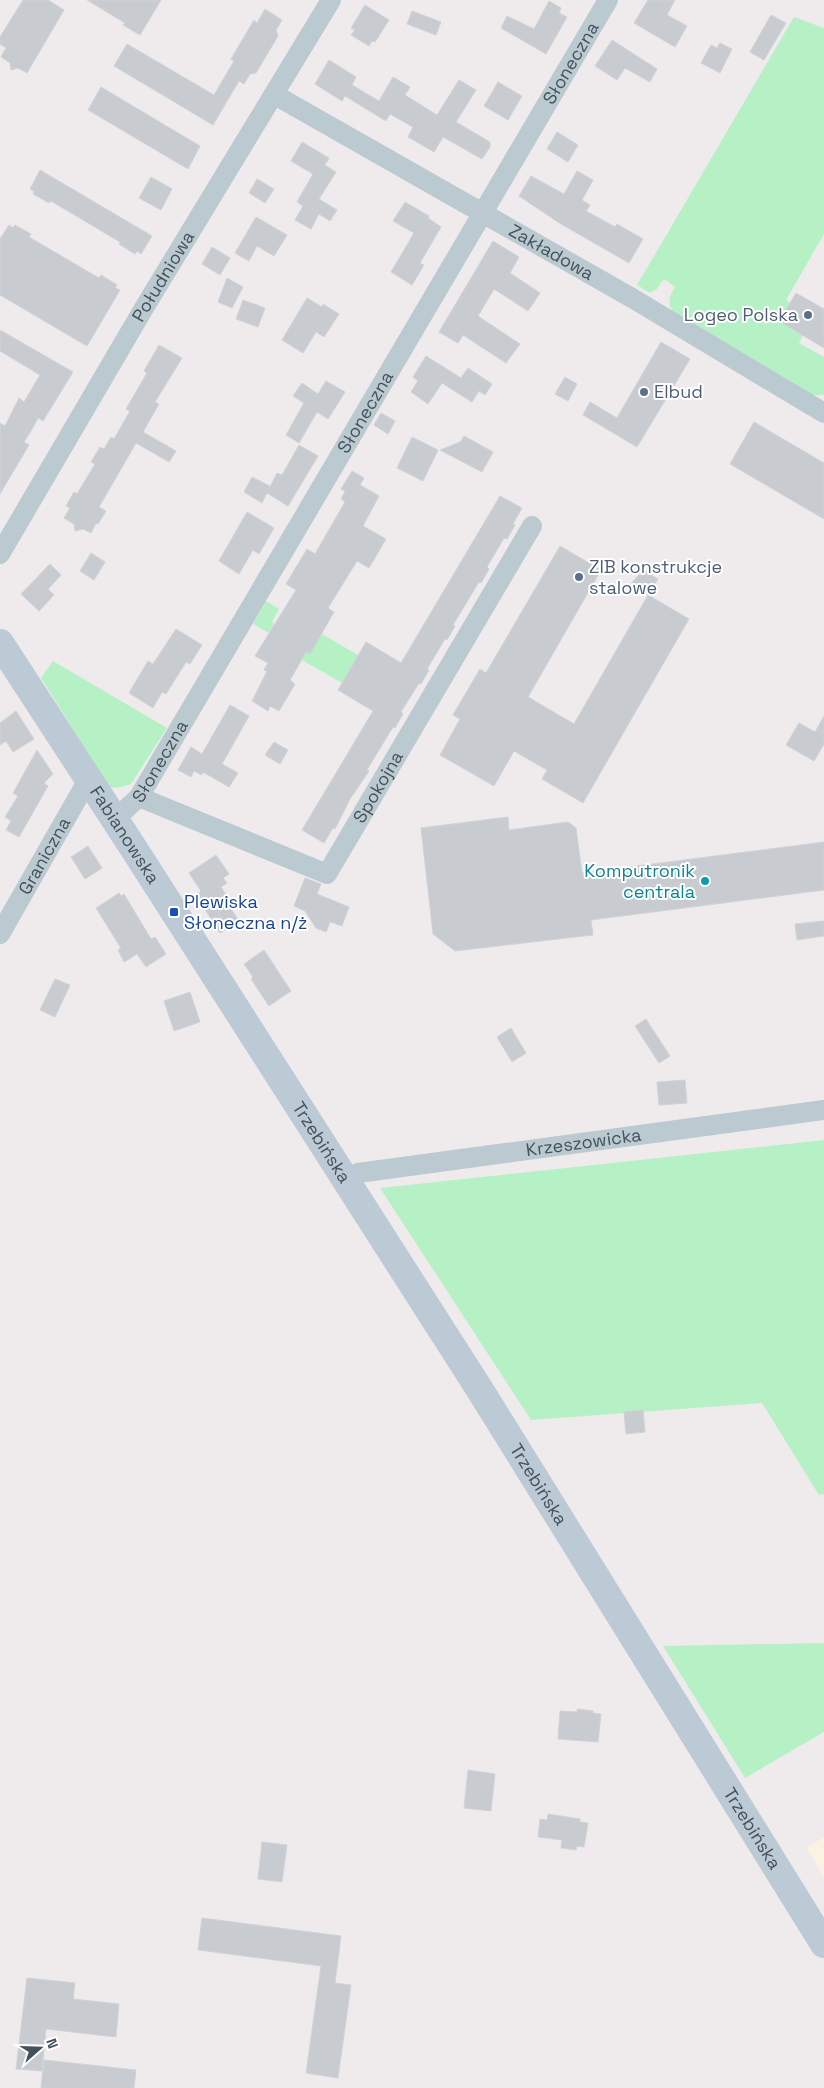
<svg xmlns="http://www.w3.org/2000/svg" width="824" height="2088" font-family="'Space Grotesk',sans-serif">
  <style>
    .commercial { fill: #fcf2e2 }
    .green { fill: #b6f1c5 }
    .building { fill: #c8ccd1; stroke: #cfd3d8 }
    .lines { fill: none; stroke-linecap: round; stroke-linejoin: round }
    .street { stroke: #bbc9d0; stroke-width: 20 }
    .secondary { stroke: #bbcad4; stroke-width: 28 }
    .service-dot { fill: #5c6f8a; stroke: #fff; stroke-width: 2 }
    .culture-dot { fill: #0f9aa8; stroke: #fff; stroke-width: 2 }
    .transit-dot { fill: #1a4fb4; stroke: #fff; stroke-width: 2 }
    .labels { text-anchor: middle; stroke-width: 4; stroke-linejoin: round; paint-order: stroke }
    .street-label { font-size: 18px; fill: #43525a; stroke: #fff }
    .service-label { font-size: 18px; fill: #4e5e75; stroke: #fff; text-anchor: start }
    .culture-label { font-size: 18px; fill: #0d838f; stroke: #fff; text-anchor: end }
    .transit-label { font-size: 18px; fill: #164399; stroke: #fff; text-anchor: start }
  </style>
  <rect width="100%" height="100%" fill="#efebec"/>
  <polygon class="commercial" points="824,1837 824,1877 807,1848"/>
  <g class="green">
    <path d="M794,17l30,11v206l-38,66 4,3 13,32 -4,8 25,14v38h-13l-136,-80c-8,-12 -7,-16 0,-28l-9,-7 -4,1 -5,8 -7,4 -13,-8z"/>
    <polygon points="266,601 279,609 272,622 274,624 269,633 253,624"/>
    <polygon points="322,634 358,655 342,683 302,660 306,652 310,654"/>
    <polygon points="53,661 167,728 131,784 122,787 110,788 41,678"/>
    <polygon points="824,1140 824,1494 819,1495 762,1403 531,1420 380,1188"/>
    <polygon points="824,1643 824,1732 745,1778 663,1646"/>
  </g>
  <g class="building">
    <polygon points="23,0 48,0 64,10 27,73 18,68 11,70 10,63 1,57 6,48 0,44 0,37"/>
    <polygon points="87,0 161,0 140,35 123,25 125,23"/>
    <polygon points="648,0 675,0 667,15 687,26 675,47 634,23"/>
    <polygon points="549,1 561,8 559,13 567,17 546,54 501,28 507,16 534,29"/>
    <polygon points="365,5 389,20 375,42 372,41 369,46 351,35 355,30 351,28"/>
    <polygon points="265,9 282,20 276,30 278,36 256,73 250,74 244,84 239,81 213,125 114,66 127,44 214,95 234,61 231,59 254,20 257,23"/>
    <polygon points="412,11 441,22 436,35 407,24"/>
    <polygon points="771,15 786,23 764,60 750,52"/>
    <polygon points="612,40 657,69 650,82 625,68 617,80 595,66"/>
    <polygon points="720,43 732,49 720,73 701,63 711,45 717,48"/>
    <polygon points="329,60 356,77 352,85 379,101 393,77 410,87 405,95 437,115 459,80 476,90 456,122 490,142 490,147 482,159 443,137 434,152 408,137 413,127 390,114 386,121 345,96 342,101 315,84"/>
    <polygon points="498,82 522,96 508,120 484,106"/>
    <polygon points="101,87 200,146 188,169 88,110"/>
    <polygon points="557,132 578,145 568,162 547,149"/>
    <polygon points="302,142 329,158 325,165 336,172 319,199 337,210 330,221 319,214 311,229 295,220 303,206 297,202 313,174 291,161"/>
    <polygon points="40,170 152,236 141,254 137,251 135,254 119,244 120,242 51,201 49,203 33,194 34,191 30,189"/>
    <polygon points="577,171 593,180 582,200 590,205 586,211 615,227 617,224 643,239 629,263 561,224 519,196 531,176 564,194"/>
    <polygon points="151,177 172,189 161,210 139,198"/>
    <polygon points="257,179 274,189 265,203 249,193"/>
    <polygon points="405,202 429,216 428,218 441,227 420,263 424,265 412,285 391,272 414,233 393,221"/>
    <polygon points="256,217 287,235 274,256 257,246 249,261 235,253"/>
    <polygon points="9,225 13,228 15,225 31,234 29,237 99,278 101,275 117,285 115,288 120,290 87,346 0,295 0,239"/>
    <polygon points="493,241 519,257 510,273 540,293 528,311 494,289 478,316 520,344 506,363 463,335 458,343 439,332"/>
    <polygon points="212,247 230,258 220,275 202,264"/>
    <polygon points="227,278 243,287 232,308 218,302"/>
    <polygon points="796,293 824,309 824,348 779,321"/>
    <polygon points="307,298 322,307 323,304 339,314 324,337 316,332 303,353 282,340"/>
    <polygon points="243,300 265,308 258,327 236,319"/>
    <polygon points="0,330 73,372 43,421 38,418 31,431 24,442 29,445 0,494 0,423 5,426 19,398 24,402 40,375 0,351"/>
    <polygon points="661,342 690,359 637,447 583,415 590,402 617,418"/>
    <polygon points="159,345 182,358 155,402 159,404 143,432 176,451 169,462 136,443 99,507 106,511 98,524 96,523 91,533 83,529 75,531 74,524 64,518 70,508 66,506 74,492 77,494 95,464 91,462 100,447 104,449 111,437 114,439 130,411 126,409 147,373 144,371"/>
    <polygon points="426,356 461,378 468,368 492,384 485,395 479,391 472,402 442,383 428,404 411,392 418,381 413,377"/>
    <polygon points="565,377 577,384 568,401 555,394"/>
    <polygon points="326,381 345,392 328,419 317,412 299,443 286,435 304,403 293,396 302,383 318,394"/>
    <polygon points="381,413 395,421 388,434 374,425"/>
    <polygon points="754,422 824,463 824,519 730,464"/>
    <polygon points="464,436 493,452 482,472 440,450 460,442"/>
    <polygon points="412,437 438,450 423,481 397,468"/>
    <polygon points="299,445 318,456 288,506 267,493 262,503 244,492 252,477 270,486 269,489 277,473 282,475"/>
    <polygon points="352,471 364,478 360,485 379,496 363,526 386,539 369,568 357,561 328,608 334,612 310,654 306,652 290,680 295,684 279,711 270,706 268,711 252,701 267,671 264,670 268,663 255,656 296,590 286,584 307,549 315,554 345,502 341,499 345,491 341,489"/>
    <polygon points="500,496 522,508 513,524 515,525 507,539 504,538 487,567 489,569 481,583 479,582 453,625 455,626 447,640 445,639 427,669 429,670 421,684 419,683 401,712 403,714 395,728 393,727 367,770 369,771 350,799 335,829 333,828 324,843 302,830 373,711 338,690 366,642 401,663"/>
    <polygon points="247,512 274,528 259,554 253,550 239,574 219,561"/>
    <polygon points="560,546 601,570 528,697 574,724 648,595 689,619 583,803 542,779 547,770 514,751 494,786 440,755 460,719 453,715 480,669 486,673"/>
    <polygon points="91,553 105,562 94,580 80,571"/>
    <polygon points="50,564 61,575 48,589 54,595 39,611 21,594"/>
    <polygon points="643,570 658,579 648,595 630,585"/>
    <polygon points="176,629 202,645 190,664 186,662 166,694 162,692 153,708 129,693 148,661 153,664"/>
    <polygon points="230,705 249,716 222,764 238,773 229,787 203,772 202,775 194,771 191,777 178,770 191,747 202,754"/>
    <polygon points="16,711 34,739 13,752 6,741 0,745 0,723"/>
    <polygon points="824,716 824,744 814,761 786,745 799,723 815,732"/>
    <polygon points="274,742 288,750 280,764 265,755"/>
    <polygon points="37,750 53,774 44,783 48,786 19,837 6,830 11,821 5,817 18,796 13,793"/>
    <polygon points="508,817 509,830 568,822 576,828 582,873 824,842 824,890 591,920 593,935 455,951 433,934 421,828"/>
    <polygon points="88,846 102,868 85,879 71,857"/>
    <polygon points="216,855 229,874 223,878 227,883 221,887 230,901 227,903 239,921 220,933 196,895 201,891 189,873"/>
    <polygon points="305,878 321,884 317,894 349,907 342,926 330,922 326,932 316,928 305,911 294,906"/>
    <polygon points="119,893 121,896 124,894 151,939 155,937 166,954 146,967 137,954 124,962 118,950 121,948 96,908"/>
    <polygon points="824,921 824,936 797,940 795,924"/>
    <polygon points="264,950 291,991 269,1006 251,979 253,977 244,964"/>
    <polygon points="55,979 70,985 55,1017 40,1010"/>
    <polygon points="190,992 200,1022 174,1031 164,1001"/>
    <polygon points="646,1019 670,1056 659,1063 635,1026"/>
    <polygon points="511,1028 526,1053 512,1062 497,1037"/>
    <polygon points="685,1080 687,1103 659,1105 657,1082"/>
    <polygon points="643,1410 645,1432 626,1434 624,1412"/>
    <polygon points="577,1709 593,1711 593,1713 601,1714 598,1742 558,1739 560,1711 577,1712"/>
    <polygon points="468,1770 495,1774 491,1811 464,1808"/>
    <polygon points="548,1814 580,1819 580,1822 588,1823 584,1847 577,1846 576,1850 561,1848 562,1840 538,1837 540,1819 547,1820"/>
    <polygon points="262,1842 287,1845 282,1882 258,1879"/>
    <polygon points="202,1918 341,1936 335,1983 351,1985 338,2078 306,2073 321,1966 198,1950"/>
    <polygon points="27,1978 75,1983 73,1999 119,2004 116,2037 46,2029 42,2071 16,2069"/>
    <polygon points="44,2060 136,2070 134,2088 41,2088"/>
  </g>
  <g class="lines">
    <g class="street">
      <path id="s1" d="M275,95l357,203 192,115"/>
      <path id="s2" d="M0,554l144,-246 187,-308"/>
      <path id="s3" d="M139,797l188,77 205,-348"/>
      <path id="s4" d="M115,819l24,-22 469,-797"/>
      <path id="s5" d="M0,934l89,-156"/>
      <path id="s6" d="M345,1179l13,-6 466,-63"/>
    </g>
    <path class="secondary" id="s7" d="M0,643l134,206 346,541 344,554"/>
  </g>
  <g class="service-dot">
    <circle cx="808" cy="315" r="5"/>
    <circle cx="644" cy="392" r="5"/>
    <circle cx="579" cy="577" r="5"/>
  </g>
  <circle class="culture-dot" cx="705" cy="881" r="5"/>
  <rect class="transit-dot" x="169" y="907" width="10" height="10" rx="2.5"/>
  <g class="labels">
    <g class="street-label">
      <text dy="6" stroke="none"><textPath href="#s4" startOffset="884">Słoneczna</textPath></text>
      <text dy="6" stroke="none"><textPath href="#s1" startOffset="318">Zakładowa</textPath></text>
      <text dy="6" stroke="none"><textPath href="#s2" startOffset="322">Południowa</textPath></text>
      <text dy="6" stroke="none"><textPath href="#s4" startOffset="479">Słoneczna</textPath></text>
      <text dy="6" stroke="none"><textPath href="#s4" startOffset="74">Słoneczna</textPath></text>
      <text dy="6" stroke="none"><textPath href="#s3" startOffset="304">Spokojna</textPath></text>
      <text dy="6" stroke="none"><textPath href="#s7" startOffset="229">Fabianowska</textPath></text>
      <text dy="6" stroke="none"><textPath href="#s5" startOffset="90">Graniczna</textPath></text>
      <text dy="6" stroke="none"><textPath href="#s7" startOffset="594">Trzebińska</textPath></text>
      <text dy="6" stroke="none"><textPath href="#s6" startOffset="242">Krzeszowicka</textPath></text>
      <text dy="6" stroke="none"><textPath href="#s7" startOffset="999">Trzebińska</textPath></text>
      <text dy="6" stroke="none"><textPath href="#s7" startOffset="1404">Trzebińska</textPath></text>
    </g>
    <g class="service-label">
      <text x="798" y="321" text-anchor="end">Logeo Polska</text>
      <text x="654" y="398">Elbud</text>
      <text x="589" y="573">ZIB konstrukcje<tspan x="589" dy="21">stalowe</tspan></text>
    </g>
    <g class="culture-label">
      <text x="695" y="877">Komputronik<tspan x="695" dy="21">centrala</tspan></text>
    </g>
    <g class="transit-label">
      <text x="184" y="908">Plewiska<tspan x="184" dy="21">Słoneczna n/ż</tspan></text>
    </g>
  </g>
  <g transform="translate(40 2048) rotate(70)" stroke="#ffffff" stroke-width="4" paint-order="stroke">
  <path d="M0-4L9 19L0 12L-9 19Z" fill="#43525a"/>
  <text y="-8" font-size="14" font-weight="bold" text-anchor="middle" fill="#43525a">N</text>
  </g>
</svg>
